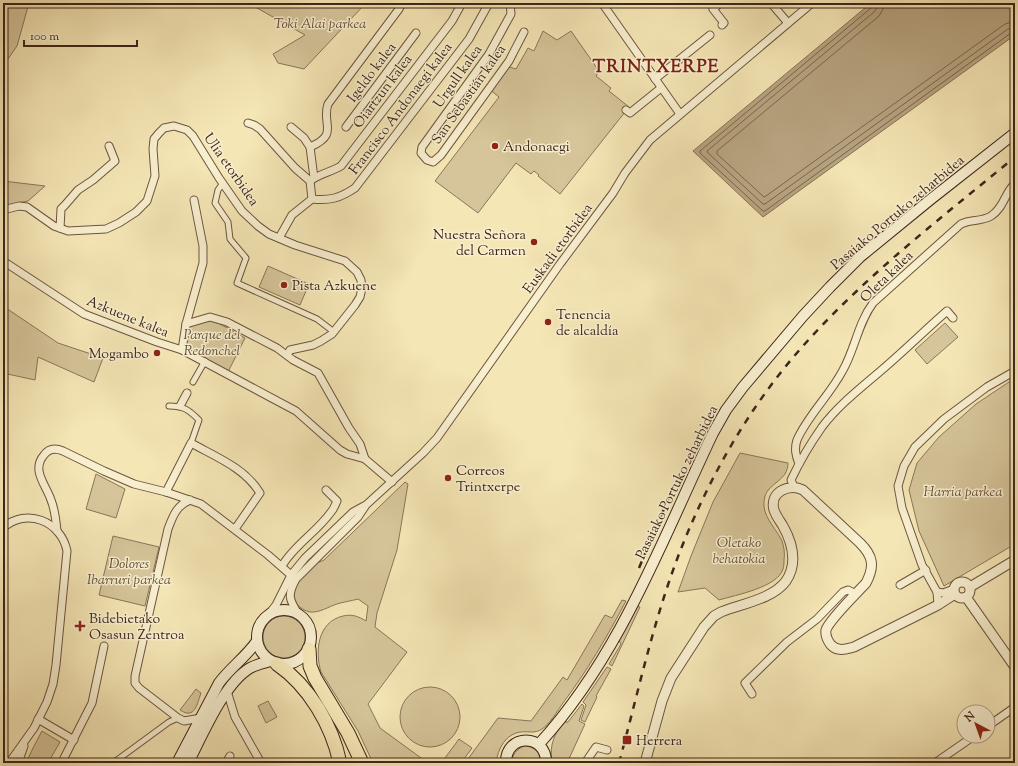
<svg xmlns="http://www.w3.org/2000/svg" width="1018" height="766" font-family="'Sorts Mill Goudy',serif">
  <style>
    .green { fill: #d6c59a; stroke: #8a755a }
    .water { fill: #b7a480; stroke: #877157 }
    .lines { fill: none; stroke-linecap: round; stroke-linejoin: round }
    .shore { stroke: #7a644c; stroke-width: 1 }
    .pedestrian-casing { stroke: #6c5540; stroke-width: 7 }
    .minor-casing { stroke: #6c5540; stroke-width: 9 }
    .tertiary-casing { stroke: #6c5540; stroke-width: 11 }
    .secondary-casing { stroke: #3e2519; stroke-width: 12 }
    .motorway-casing { stroke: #3e2519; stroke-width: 15 }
    .pedestrian { stroke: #f8efcf; stroke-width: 5 }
    .minor { stroke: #f8efcf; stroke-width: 7 }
    .tertiary { stroke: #f8efcf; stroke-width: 9 }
    .secondary { stroke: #f8efcf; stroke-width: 10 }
    .motorway { stroke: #f5e6b5; stroke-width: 13 }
    .rail { stroke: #3e2519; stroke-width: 2.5; stroke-dasharray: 7 7; stroke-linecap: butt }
    .poi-dot { fill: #8f2418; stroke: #f8efcf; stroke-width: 1.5 }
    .labels { text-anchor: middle; stroke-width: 3; stroke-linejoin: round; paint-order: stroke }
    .park-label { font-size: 14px; font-style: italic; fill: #644d39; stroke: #f8efcf }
    .street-label { font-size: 14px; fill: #3e2519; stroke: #f8efcf }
    .poi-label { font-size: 14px; fill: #3e2519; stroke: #f8efcf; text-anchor: start }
    .district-label { font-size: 18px; font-weight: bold; letter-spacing: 1px; fill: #7a1f14; stroke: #f8efcf }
  </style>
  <rect width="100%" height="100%" fill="#f5e6b5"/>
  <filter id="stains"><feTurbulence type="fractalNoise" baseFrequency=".005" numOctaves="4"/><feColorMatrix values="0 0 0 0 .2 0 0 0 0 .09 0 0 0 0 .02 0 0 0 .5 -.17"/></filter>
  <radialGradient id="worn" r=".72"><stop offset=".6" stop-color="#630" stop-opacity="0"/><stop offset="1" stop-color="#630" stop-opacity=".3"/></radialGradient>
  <g class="green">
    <polygon points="3,3 29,3 17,46 3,66"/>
    <polygon points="248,3 366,3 304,69 278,63 273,54 305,35"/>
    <polygon points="543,31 557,40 571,31 599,71 596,76 611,88 609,91 629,107 560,194 538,176 539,175 534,171 531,174 516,163 478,213 435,181 499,97 489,89 506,66 516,69 528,48 534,51"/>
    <polygon points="3,181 45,186 28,201 3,206"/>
    <polygon points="268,266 309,284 300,305 259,287"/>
    <polygon points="3,306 58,343 103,358 94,382 38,357 35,380 3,373"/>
    <polygon points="208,320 220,324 245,338 228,372 184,349 188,325"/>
    <polygon points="945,323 958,337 927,364 915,350"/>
    <polygon points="1015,378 1015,544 944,586 919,531 909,490 917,463 939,437 976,404"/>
    <path d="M740,453l48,10c0,3 -1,8 -3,11 -9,12 -22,13 -21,32 1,13 13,24 18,35 2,6 3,12 2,19 0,2 0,6 -1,9 -5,18 -47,26 -64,31l-14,-12 -27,4 13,-36 22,-54z"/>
    <polygon points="96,474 125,489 116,518 86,509"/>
    <path d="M405,482l3,2 -11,66 -20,63 -2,14 32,25 -39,52 12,24 48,35h-55l-15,-32 -37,-59c-6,-20 -4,-50 22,-56 9,-2 15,0 23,5l2,-15 -10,-7c-7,2 -15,3 -21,5 -9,3 -18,9 -27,8 -5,-1 -10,-4 -13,-8 -10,-14 5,-30 16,-39 3,-2 7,-3 11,-5z"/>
    <polygon points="113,536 159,547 145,606 99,595"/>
    <path d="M622,600l4,1c-19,36 -39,70 -63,102 -6,8 -13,21 -21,26 -7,5 -14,2 -21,3 -16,2 -23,17 -25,31h-31l33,-45 33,3 32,-44 4,3 38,-65 7,3z"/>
    <polygon points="636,606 640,607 612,666 609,664 621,644 618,639"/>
    <circle cx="284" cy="637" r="21"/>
    <polygon points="607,667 611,669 596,696 597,697 585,722 581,720 586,705 583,702"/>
    <circle cx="430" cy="717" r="30"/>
    <path d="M196,689l5,4c-4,11 -6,27 -21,17z"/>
    <polygon points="268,701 277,717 266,723 258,706"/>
    <path d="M582,704l2,2 -5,15 6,3 -18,39h-10l-5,-3c-3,-14 3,-27 11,-38h5z"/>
    <polygon points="42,731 60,742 48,763 26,763 33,748"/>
    <polygon points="459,739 472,748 461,763 443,763 442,762"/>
    <path d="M524,746c10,0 17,6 16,17h-28c0,-9 4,-13 12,-17z"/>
  </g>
  <polygon class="water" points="871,3 1015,3 1015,35 763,217 693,151"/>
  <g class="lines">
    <g class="shore">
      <polyline points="873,3 871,8 700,151 700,153 763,211 765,211 1011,33 1015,32"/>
      <polyline points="878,3 877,8 874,12 707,151 708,153 763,204 765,204 1008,29 1015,27"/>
      <polyline points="884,3 883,9 879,16 717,151 717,154 764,197 766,196 1005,24 1015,21"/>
    </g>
    <g class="pedestrian-casing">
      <g id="pedestrian">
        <polyline points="223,183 218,190 215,203 228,222 230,239 246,258 237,283 317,319 334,332"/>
        <polyline points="193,382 205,361"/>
        <path d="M169,406c15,0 20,4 30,14l-8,23"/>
        <polyline points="113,763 169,722 178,718"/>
      </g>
    </g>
    <g class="minor-casing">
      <g id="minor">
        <polyline points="510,3 511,14 489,54 422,147 421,153 427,160 433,162 441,155 509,61 524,32"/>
        <polyline points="602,3 680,114"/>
        <polyline points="720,3 713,9 724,23 722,25"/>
        <polyline points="771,3 788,23"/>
        <polyline points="655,79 710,35"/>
        <polyline points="626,110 630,113 661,88"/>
        <polyline points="248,123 254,125 260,129 295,168 310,181 312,199"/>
        <polyline points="291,127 304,138 310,147 314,178"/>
        <polyline points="346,127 416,33"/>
        <path d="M310,147c30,-13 11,-23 18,-43l71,-95 3,-6"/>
        <path d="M310,181c9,-7 21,-9 31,-15l111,-145 10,-18"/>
        <path d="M312,199c18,2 28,-1 43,-11l114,-149 20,-36"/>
        <polyline points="3,210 19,206 27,207 54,226 68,231 106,229 119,223 136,212 147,201 155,176 153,149 154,139 159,133 164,128 174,126 187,130 193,136 219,178 242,211 258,226 269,234 295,245 345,261 357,272 361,280 362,288 360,297 355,305 332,334 321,341 313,345 290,350 287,355"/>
        <polyline points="60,228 61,209 65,205 78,190 93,180 115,161 109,146"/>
        <polyline points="279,238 292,215 312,199"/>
        <polyline points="3,261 84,314 157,342 182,350 296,411 340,450 347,454 365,459 392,482"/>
        <polyline points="186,324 210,317 227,322 277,348 293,360 318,373 349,428 360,444 365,459"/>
        <polyline points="182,350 186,324 203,263 203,246 194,200"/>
        <polyline points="180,406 187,393"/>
        <path d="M799,464c-3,-8 -5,-15 -2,-24 11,-25 33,-45 46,-70 12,-21 15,-47 30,-67l88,-79c10,-5 20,-2 30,-8 14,-9 14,-25 24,-32"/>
        <path d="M794,487l-3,-7c9,-19 19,-36 31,-53 16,-21 35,-36 55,-53 24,-20 46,-42 70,-63l6,7"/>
        <path d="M166,492l25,-49c25,14 54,25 69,50l-25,36"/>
        <path d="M190,500c-14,6 -17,16 -22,29l-33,147v7l4,5 39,30 6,3 17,-3"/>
        <path d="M3,528c23,-21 58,-7 64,23l-11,114 -3,19 -6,18 -13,26 -25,35"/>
        <path d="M57,531c-1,-11 -2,-21 -6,-31 -5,-15 -20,-30 -7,-45 5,-7 12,-7 19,-4l41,20 30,13 32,8 35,12 67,51 23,20"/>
        <path d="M282,566c12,-21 35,-34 49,-54 3,-3 4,-7 6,-11l-11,-11"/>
        <polyline points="900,585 926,570"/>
        <polyline points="937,592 943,593 954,589"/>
        <polyline points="938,605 937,592 922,565 902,508 898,486 904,466 915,447 944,419 987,387 1015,371"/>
        <polyline points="268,615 276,605 291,575 305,558 353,512 364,506"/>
        <path d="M299,615c-10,-15 -12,-20 -3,-36l62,-62 8,-12 57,-52 14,-15 123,-174 53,-71 12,-20 25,-33 162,-137"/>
        <polyline points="227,691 235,717 261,763"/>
        <polyline points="752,694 745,683 787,642 817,619 843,592 848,590 856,594"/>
        <polyline points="38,719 74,740"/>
        <polyline points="988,726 1015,707"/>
        <polyline points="64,758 92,703 104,646"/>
        <polyline points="18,763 24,746"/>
        <polyline points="226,763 230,756"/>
        <polyline points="585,763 596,747 607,750"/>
        <polyline points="935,763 974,736"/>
      </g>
    </g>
    <g class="tertiary-casing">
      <g id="tertiary">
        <circle cx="962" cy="590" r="8"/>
        <polyline points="970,587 1015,560"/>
        <polyline points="966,597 1015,667"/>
        <path d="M645,763l17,-62 9,-23 33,-51 10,-11 7,-4c20,-8 52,-13 65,-31 12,-18 7,-37 -3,-55 -3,-5 -7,-10 -9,-16 -5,-18 15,-27 29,-20l57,53c13,13 15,23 6,40 -9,10 -37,37 -40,47 -1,6 2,11 5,15 7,7 15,4 23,2l84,-42 17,-11"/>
      </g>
    </g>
    <g class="secondary-casing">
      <g id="secondary">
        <circle cx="284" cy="637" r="27"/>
        <path d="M539,744c81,-88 123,-204 174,-311l13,-23 17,-23 60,-71 27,-29 30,-30 71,-58 84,-66"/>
        <path d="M177,763l42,-80c11,-15 27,-26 38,-42"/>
        <path d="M188,763c14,-27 36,-80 62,-95 7,-4 14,-5 21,-7"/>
        <path d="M506,763c-1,-30 41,-30 40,0"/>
      </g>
    </g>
    <g class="motorway-casing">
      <g id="motorway">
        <polyline points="309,649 310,666 315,678 348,733 362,763"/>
        <path d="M277,664c32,22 55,61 63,99"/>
      </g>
    </g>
    <use href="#pedestrian" class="pedestrian"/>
    <use href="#minor" class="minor"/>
    <use href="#tertiary" class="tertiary"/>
    <use href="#secondary" class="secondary"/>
    <use href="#motorway" class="motorway"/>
    <g class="rail">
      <polyline points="639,568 672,490"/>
      <path d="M619,763c19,-70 34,-141 60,-209 31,-80 75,-156 134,-219 61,-66 133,-121 202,-178"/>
    </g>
  </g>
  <g class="poi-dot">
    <circle cx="495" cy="146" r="4"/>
    <circle cx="534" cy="242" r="4"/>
    <circle cx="284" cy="285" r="4"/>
    <circle cx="548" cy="322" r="4"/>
    <circle cx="157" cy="353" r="4"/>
    <circle cx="448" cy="478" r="4"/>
    <path d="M78 620h4v4h4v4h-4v4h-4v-4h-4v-4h4z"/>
    <rect x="622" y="735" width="10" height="10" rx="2"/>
  </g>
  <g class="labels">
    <g class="park-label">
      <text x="320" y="28">Toki Alai parkea</text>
      <text x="212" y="339">Parque del<tspan x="212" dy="16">Redonchel</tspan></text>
      <text x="963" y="496">Harria parkea</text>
      <text x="739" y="547">Oletako<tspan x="739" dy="16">behatokia</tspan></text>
      <text x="129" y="568">Dolores<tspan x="129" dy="16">Ibarruri parkea</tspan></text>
    </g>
    <g class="street-label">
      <text transform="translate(371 72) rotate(-53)" y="5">Igeldo kalea</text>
      <text transform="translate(457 76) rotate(-55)" y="5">Urgull kalea</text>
      <text transform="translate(382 91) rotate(-53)" y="5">Oiartzun kalea</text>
      <text transform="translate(468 94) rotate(-55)" y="5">San Sebastián kalea</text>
      <text transform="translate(400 108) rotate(-53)" y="5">Francisco Andonaegi kalea</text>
      <text transform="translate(232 169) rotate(55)" y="5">Ulia etorbidea</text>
      <text transform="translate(897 212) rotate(-40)" y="5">Pasaiako Portuko zeharbidea</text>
      <text transform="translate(557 248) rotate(-54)" y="5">Euskadi etorbidea</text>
      <text transform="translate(886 276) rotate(-44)" y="5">Oleta kalea</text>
      <text transform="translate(128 316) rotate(22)" y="5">Azkuene kalea</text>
      <text transform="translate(676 482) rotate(-64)" y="5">Pasaiako Portuko zeharbidea</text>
    </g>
    <g class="poi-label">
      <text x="503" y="151">Andonaegi</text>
      <text x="526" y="239" text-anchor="end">Nuestra Señora<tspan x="526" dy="16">del Carmen</tspan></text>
      <text x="292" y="290">Pista Azkuene</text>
      <text x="556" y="319">Tenencia<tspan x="556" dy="16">de alcaldía</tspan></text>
      <text x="149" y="358" text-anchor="end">Mogambo</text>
      <text x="456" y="475">Correos<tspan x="456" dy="16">Trintxerpe</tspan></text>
      <text x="89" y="623">Bidebietako<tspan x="89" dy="16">Osasun Zentroa</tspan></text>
      <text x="636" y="745">Herrera</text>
    </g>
    <g class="district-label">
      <text x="656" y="72">TRINTXERPE</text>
    </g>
  </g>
  <rect width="1018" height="766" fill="none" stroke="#f5e6b5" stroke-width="16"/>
  <rect x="4" y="4" width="1010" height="758" fill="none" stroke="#3e2519" stroke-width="2"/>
  <rect x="8" y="8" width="1002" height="750" fill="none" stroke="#3e2519"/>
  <g transform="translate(976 724) rotate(319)"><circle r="19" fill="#f8efcf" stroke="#ae9e86"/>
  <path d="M0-3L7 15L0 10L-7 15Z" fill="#8f2418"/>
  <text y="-6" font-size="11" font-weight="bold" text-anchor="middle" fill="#3e2519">N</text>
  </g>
  <path d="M24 40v6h113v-6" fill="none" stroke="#3e2519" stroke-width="2"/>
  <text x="30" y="40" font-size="12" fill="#3e2519" stroke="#f8efcf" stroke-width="3" paint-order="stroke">100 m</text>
  <rect width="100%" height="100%" filter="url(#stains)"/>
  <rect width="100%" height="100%" fill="url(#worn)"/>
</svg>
